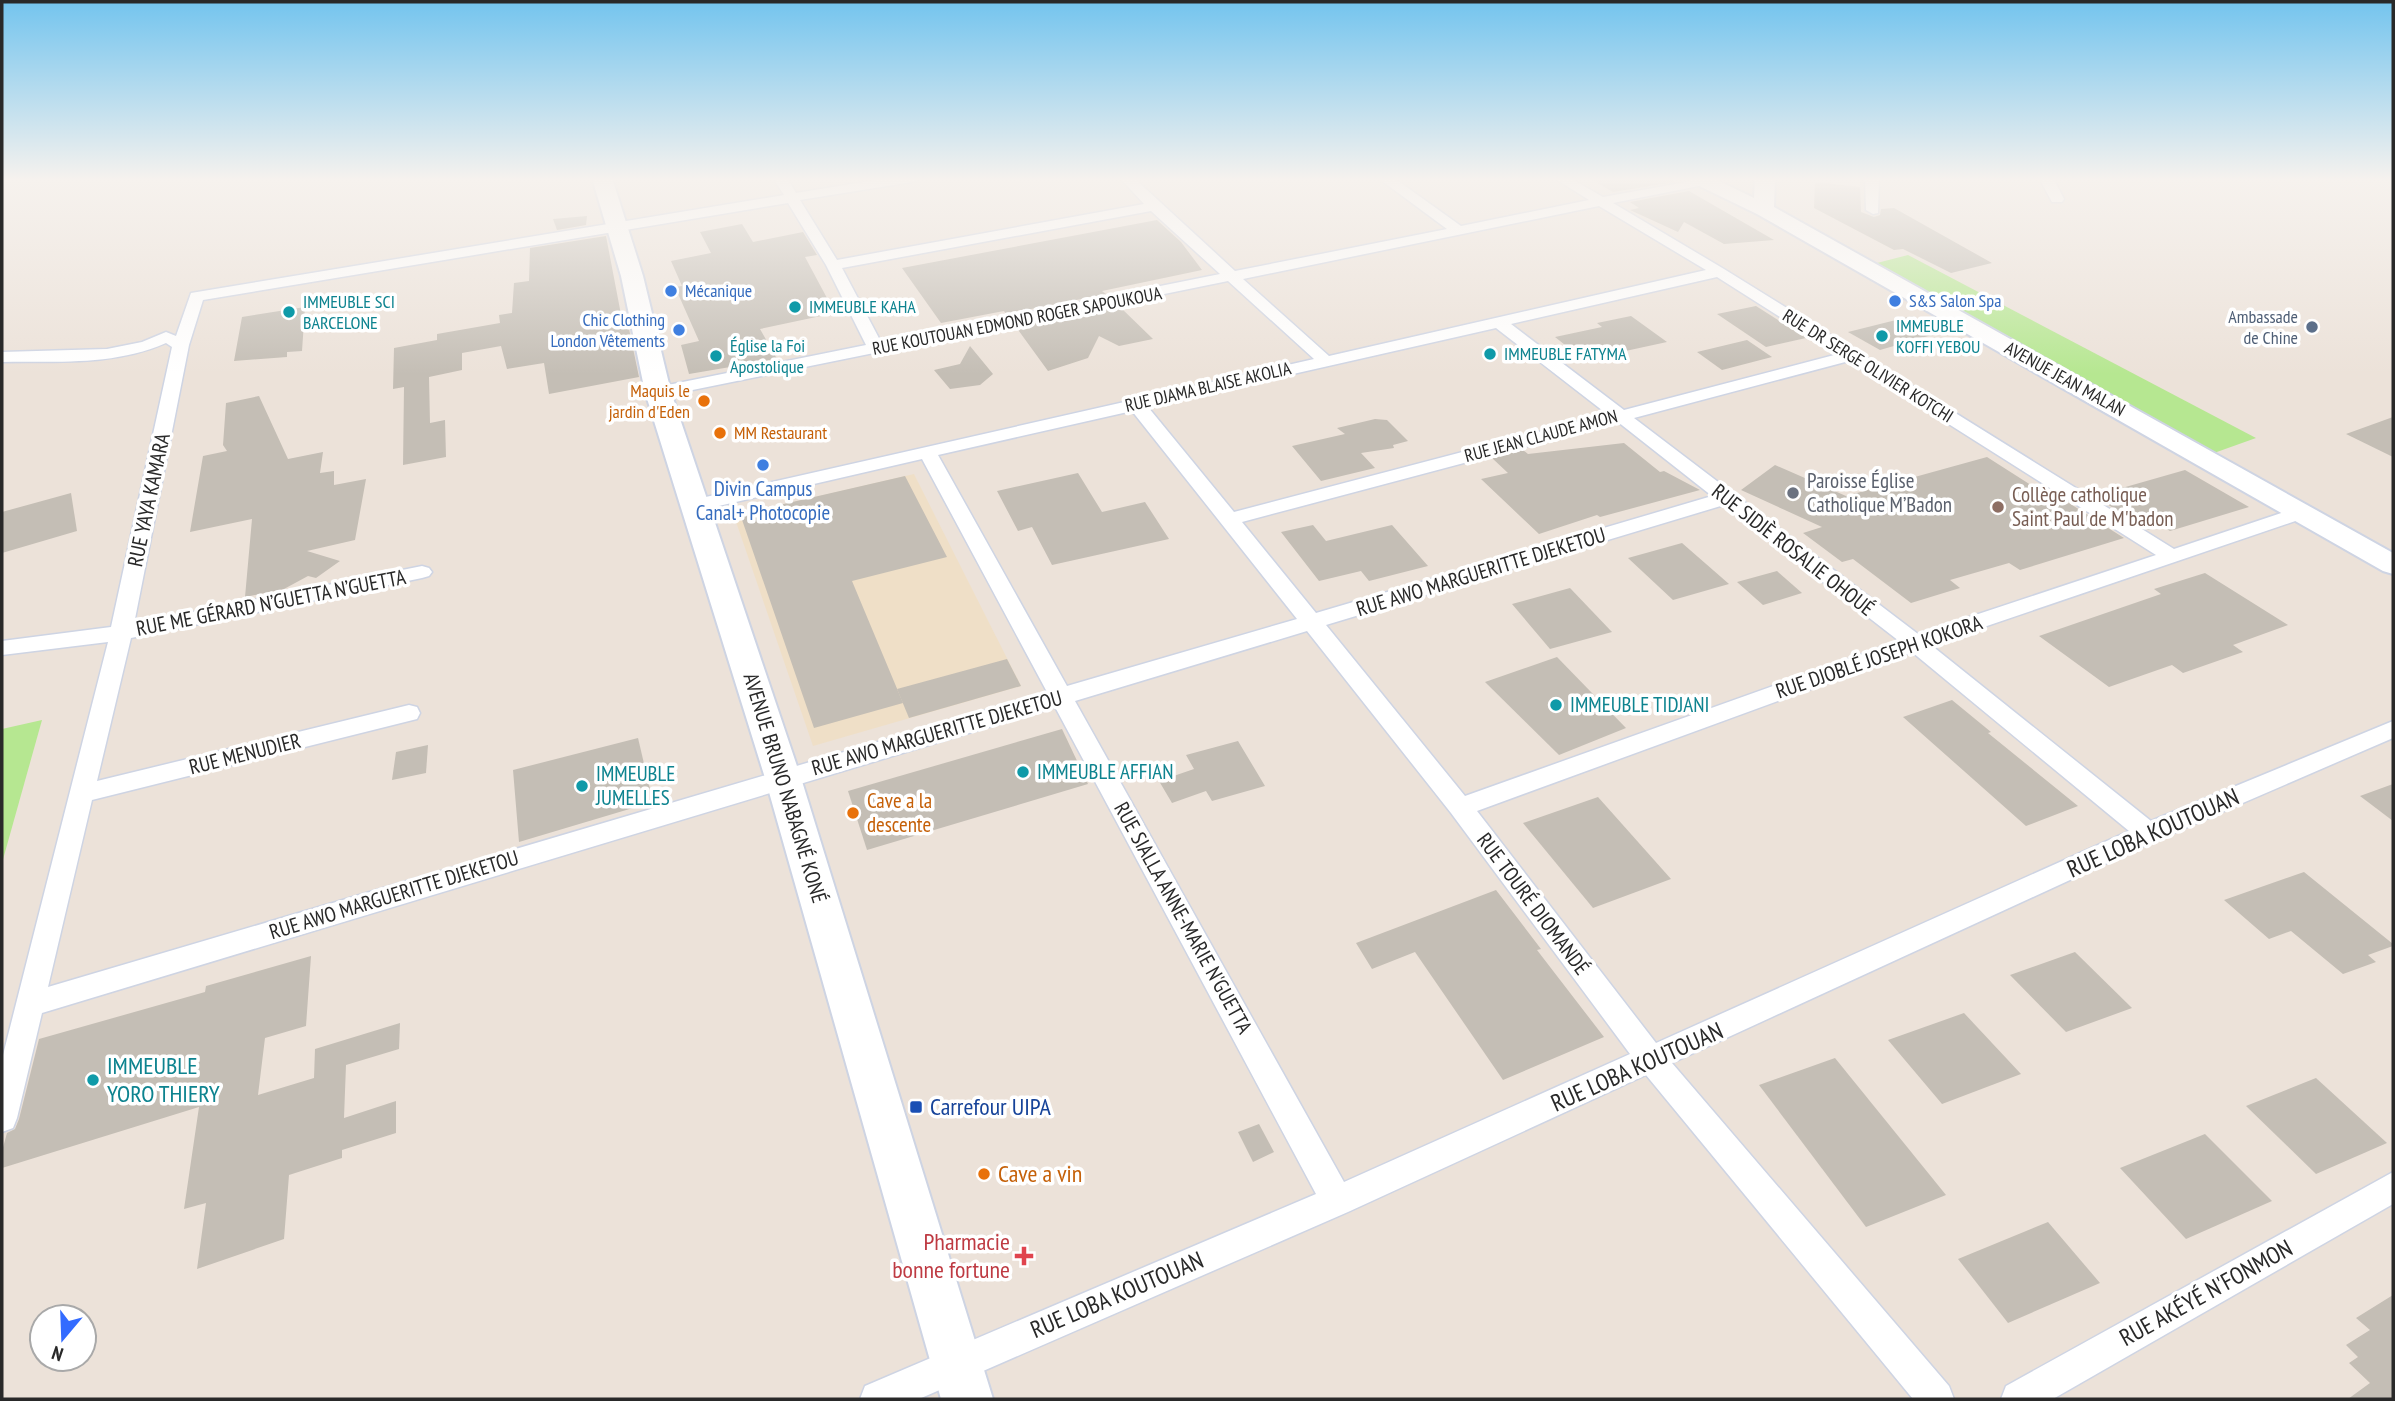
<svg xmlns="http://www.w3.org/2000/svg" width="2395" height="1401" font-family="'PT Sans Narrow',sans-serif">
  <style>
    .education { fill: #efdfc7 }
    .green { fill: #b6e791 }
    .building { fill: #c4beb5 }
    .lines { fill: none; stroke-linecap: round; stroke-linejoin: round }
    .street-casing { stroke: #ced4e3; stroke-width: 3 }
    .secondary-casing { stroke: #ced4e3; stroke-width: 4 }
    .street { fill: #fff; fill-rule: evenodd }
    .secondary { fill: #fff; fill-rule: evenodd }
    .shop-dot { fill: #3f7fe0; stroke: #fff; stroke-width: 2.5 }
    .culture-dot { fill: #0f9aa8; stroke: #fff; stroke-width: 2.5 }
    .service-dot { fill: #5c6f8a; stroke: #fff; stroke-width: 2.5 }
    .food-dot { fill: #e8710a; stroke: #fff; stroke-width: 2.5 }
    .worship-dot { fill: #6b7280; stroke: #fff; stroke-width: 2.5 }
    .education-dot { fill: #8d6e63; stroke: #fff; stroke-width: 2.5 }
    .transit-dot { fill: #1a4fb4; stroke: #fff; stroke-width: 2.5 }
    .health-dot { fill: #e0444e; stroke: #fff; stroke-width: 2.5 }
    .labels { text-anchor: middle; stroke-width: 7; stroke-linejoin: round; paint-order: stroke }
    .far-shop-label { font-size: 18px; fill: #366cbe; stroke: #fff; text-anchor: start }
    .far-culture-label { font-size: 18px; fill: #0d838f; stroke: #fff; text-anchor: start }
    .far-service-label { font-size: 18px; fill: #4e5e75; stroke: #fff; text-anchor: end }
    .far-street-label { font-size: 18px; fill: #292929; stroke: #fff }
    .far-food-label { font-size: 18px; fill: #c56008; stroke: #fff; text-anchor: end }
    .worship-label { font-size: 21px; fill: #5b616d; stroke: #fff; text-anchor: start }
    .shop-label { font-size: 21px; fill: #366cbe; stroke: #fff }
    .education-label { font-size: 21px; fill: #785e54; stroke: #fff; text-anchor: start }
    .street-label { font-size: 21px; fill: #292929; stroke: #fff }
    .culture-label { font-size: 21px; fill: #0d838f; stroke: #fff; text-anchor: start }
    .food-label { font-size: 21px; fill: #c56008; stroke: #fff; text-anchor: start }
    .near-street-label { font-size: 24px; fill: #292929; stroke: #fff }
    .near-culture-label { font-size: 24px; fill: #0d838f; stroke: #fff; text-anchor: start }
    .near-transit-label { font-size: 24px; fill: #164399; stroke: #fff; text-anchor: start }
    .near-food-label { font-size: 24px; fill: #c56008; stroke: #fff; text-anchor: start }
    .near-health-label { font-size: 24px; fill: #be3a42; stroke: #fff; text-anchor: end }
  </style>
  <rect width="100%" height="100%" fill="#ece2d9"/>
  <polygon class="education" points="914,474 1021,686 813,746 734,516"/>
  <g class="green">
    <polygon points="1908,255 2256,438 2214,453 1877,263"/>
    <polygon points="42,720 2,863 2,729"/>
  </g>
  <g class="building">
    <polygon points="1589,178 1667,178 1674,182 1613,192"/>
    <polygon points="1815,182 1860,187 1861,212 1874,217 1880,215 1881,209 1894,208 1992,263 1951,273 1903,249 1894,250 1814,208"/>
    <polygon points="1689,191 1774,240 1724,244 1684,222 1678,232 1630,210 1639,208 1630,202"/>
    <polygon points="587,216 586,225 557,230 553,219"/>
    <polygon points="1157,220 1181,242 1202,270 1102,291 1106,294 1006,314 1004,311 941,323 902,268"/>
    <polygon points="742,224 753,242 803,232 817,255 805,257 835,313 760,329 777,359 689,374 681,345 699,341 675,287 682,286 671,261 711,253 700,232"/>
    <polygon points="606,236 623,325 628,324 639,377 549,394 544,363 507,369 501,346 462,353 462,370 429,377 430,423 445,420 446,457 403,465 404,387 393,389 394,348 437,340 437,334 500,323 499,315 512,313 514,283 529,281 530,248"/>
    <polygon points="1119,306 1153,339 1119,346 1099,336 1088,358 1048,371 1016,327"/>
    <polygon points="1756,306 1806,338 1766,347 1717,314"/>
    <polygon points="305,307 302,351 287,352 287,357 234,361 242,317"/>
    <polygon points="1631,316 1667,342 1584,360 1555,337 1602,327 1597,323"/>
    <polygon points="1912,316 1942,332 1880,350 1848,332"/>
    <polygon points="1747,340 1772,357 1722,370 1697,352"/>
    <polygon points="970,346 993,374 980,385 950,389 934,370 960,364"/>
    <polygon points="259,396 288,459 323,452 320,473 334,471 334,485 366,479 355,540 307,551 340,561 316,578 308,576 284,589 245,597 252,519 190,532 203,456 227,451 223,445 226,403"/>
    <polygon points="2393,417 2393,457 2346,434"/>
    <polygon points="1375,419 1387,420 1408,441 1393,445 1394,448 1361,453 1375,468 1321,481 1292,446 1345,434 1337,428"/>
    <polygon points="1624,443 1660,472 1664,471 1700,490 1600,517 1597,515 1539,534 1481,479 1508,473 1492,458 1523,450 1528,454"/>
    <polygon points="1987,457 2062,505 2069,503 2124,538 2020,570 2009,563 1950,580 1960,588 1911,603 1853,559 1842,562 1803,533 1822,527 1741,490 1775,465 1846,496"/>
    <polygon points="2185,470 2249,507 2170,531 2162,526 2149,530 2094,496"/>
    <polygon points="1078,473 1102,512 1145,502 1169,539 1052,565 1032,527 1018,531 997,491"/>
    <polygon points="905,476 947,557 852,581 903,703 814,728 740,514"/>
    <polygon points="71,493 77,531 2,553 2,512"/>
    <polygon points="1313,525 1326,541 1392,525 1428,566 1369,581 1361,571 1319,581 1281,532"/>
    <polygon points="1682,543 1729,584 1673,600 1628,558"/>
    <polygon points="1777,571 1802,593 1763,605 1737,582"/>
    <polygon points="2205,573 2288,625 2233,645 2243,652 2183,673 2172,665 2109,687 2039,636 2161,594 2154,589"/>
    <polygon points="1570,588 1612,632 1550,649 1512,604"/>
    <polygon points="1557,657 1626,728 1559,755 1485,682"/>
    <polygon points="1007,659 1021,686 909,718 897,689"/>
    <polygon points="1952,700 1991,732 1988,733 2078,806 2026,826 1903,717"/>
    <polygon points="1062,729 1088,784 867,850 848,791"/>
    <polygon points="638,738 653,802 519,842 513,770"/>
    <polygon points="1238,741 1265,786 1212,801 1206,791 1172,803 1159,781 1194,769 1186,755"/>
    <polygon points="428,745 426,773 392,780 396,752"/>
    <polygon points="2393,784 2393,821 2360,796"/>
    <polygon points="1598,797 1671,879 1593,908 1523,823"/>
    <polygon points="2304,872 2393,944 2393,946 2368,955 2376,962 2343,974 2291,931 2269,939 2224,900"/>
    <polygon points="1496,890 1541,949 1537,950 1604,1037 1503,1080 1415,952 1372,969 1356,943"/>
    <polygon points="2075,952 2132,1008 2066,1032 2010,975"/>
    <polygon points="311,956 306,1026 265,1038 258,1095 314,1078 315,1049 400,1023 399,1049 346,1065 344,1118 396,1101 396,1133 342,1150 342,1158 289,1175 284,1239 197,1269 206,1203 184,1209 199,1107 2,1168 2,1151 7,1133 15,1129 19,1119 39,1039 205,992 206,986"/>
    <polygon points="1964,1013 2021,1074 1942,1104 1888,1040"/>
    <polygon points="1835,1058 1946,1195 1866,1227 1759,1085"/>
    <polygon points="2316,1078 2387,1143 2316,1174 2246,1106"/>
    <polygon points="1259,1124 1274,1152 1253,1162 1238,1132"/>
    <polygon points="2205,1134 2272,1201 2186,1239 2120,1168"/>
    <polygon points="2048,1222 2100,1283 2008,1323 1958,1259"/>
    <polygon points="2393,1295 2393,1399 2348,1399 2370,1383 2349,1363 2358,1357 2346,1345 2370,1330 2356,1318"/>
  </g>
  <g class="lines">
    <g class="street-casing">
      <g id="street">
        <path d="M773,178h14l9,15 92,-15h31l-7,4 -112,18 37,60 307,-56 -24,-26h14l101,93 212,-42 -69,-51h16l67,48 128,-26 -35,-22h16l33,19 106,-19v6l-96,19 111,66 450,280 119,-40 7,-2 10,6 -3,4 -376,128 220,176 242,-100v17l-236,102 -485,223 277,323 5,13h-41l-267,-324 -298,137 -429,187h-59l5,-13 451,-192 -261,-487 -1013,306 -25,105 -4,10 -11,4v-73l106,-417 -106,13v-14l109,-14 61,-280 -6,-4c-52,23 -109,18 -164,19v-10l105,-3 35,-7 24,-10 10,4 15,-43 593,-98zM788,203l38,62 40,80 -208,42 -9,5 3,4 6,1 570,-116 86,78 -617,140 -10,6 10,6 225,-52 125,233 -999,295 44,-187 317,-79 8,-2 3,-6 -3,-6 -8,-2 -312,76 34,-143 291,-60 7,-2 3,-4 -3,-4 -7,-2 -288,58 55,-279 14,-45zM1599,206l107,64 -377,86 -86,-77zM1151,211l69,63 -339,68 -39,-74zM1717,277l121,77 -214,56 -113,-86zM1496,328l111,86 -373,98 -86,-105zM1849,361l307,194 -238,79 -284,-216zM1132,411l165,208 -230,67 -129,-231zM1618,422l94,74 -396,117 -74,-91zM1724,505l175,136 -434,155 -139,-171zM1307,631l144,182 179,241 -286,128 -269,-481zM1912,652l217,179 -473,212 -179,-232z"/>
        <polygon points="1865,178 1879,178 1878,213 1873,214 1866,210"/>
        <polygon points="2039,178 2053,178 2064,199 2062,202 2052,202"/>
        <polygon points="2393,1172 2393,1204 2053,1399 2001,1399 2006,1386"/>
      </g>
    </g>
    <g class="secondary-casing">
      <g id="secondary">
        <polygon points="592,178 612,178 643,276 671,392 801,778 993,1399 941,1399 765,778 645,392 621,276"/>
        <polygon points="1688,178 1713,178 1754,198 1755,178 1775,178 1774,207 2393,553 2393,574 2383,571 1757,214 1691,182"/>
      </g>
    </g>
    <use href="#street" class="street"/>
    <use href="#secondary" class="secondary"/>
  </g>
  <linearGradient id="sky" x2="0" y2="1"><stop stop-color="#73c4ee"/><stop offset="0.48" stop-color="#f6f2ee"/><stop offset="1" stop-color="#f6f2ee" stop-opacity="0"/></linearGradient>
  <rect width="2395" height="374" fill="url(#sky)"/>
  <g class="shop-dot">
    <circle cx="671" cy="291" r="7"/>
    <circle cx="1895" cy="301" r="7"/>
    <circle cx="679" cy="330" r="7"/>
    <circle cx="763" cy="465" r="7"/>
  </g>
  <g class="culture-dot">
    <circle cx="795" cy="307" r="7"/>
    <circle cx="289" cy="312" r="7"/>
    <circle cx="1882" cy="336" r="7"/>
    <circle cx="1490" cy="354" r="7"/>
    <circle cx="716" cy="356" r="7"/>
    <circle cx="1556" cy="705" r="7"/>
    <circle cx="1023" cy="772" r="7"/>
    <circle cx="582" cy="786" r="7"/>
    <circle cx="93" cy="1080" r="7"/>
  </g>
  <circle class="service-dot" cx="2312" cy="327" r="7"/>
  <g class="food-dot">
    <circle cx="704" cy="401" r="7"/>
    <circle cx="720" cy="433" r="7"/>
    <circle cx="853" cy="813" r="7"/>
    <circle cx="984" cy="1174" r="7"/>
  </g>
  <circle class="worship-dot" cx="1793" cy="493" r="7"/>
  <circle class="education-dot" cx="1998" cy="507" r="7"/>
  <rect class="transit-dot" x="909" y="1100" width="14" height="14" rx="3.5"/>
  <path class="health-dot" d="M1020.5 1245.5h7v7h7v7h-7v7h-7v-7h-7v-7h7z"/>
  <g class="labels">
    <g class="far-shop-label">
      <text x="685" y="297">Mécanique</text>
      <text x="1909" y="307">S&amp;S Salon Spa</text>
      <text x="665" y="326" text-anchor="end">Chic Clothing<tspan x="665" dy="21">London Vêtements</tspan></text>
    </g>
    <g class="far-culture-label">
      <text x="303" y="308">IMMEUBLE SCI<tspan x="303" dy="21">BARCELONE</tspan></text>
      <text x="809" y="313">IMMEUBLE KAHA</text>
      <text x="1896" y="332">IMMEUBLE<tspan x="1896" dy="21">KOFFI YEBOU</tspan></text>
      <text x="730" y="352">Église la Foi<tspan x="730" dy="21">Apostolique</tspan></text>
      <text x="1504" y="360">IMMEUBLE FATYMA</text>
    </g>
    <g class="far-service-label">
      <text x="2298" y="323">Ambassade<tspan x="2298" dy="21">de Chine</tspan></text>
    </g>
    <g class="far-street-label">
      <text transform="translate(1017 321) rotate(-11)" y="6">RUE KOUTOUAN EDMOND ROGER SAPOUKOUA</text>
      <text transform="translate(1868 366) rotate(32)" y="6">RUE DR SERGE OLIVIER KOTCHI</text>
      <text transform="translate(2065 379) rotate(29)" y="6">AVENUE JEAN MALAN</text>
      <text transform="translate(1208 387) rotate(-13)" y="6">RUE DJAMA BLAISE AKOLIA</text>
      <text transform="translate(1541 436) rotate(-15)" y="6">RUE JEAN CLAUDE AMON</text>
    </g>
    <g class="far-food-label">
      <text x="690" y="397">Maquis le<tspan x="690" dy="21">jardin d'Eden</tspan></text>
      <text x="734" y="439" text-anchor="start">MM Restaurant</text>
    </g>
    <g class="worship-label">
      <text x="1807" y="488">Paroisse Église<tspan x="1807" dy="24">Catholique M’Badon</tspan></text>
    </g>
    <g class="shop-label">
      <text x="763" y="496">Divin Campus<tspan x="763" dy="24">Canal+ Photocopie</tspan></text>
    </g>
    <g class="education-label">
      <text x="2012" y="502">Collège catholique<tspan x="2012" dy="24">Saint Paul de M'badon</tspan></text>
    </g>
    <g class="street-label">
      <text transform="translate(149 500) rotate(-78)" y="7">RUE YAYA KAMARA</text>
      <text transform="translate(1793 550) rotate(38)" y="7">RUE SIDJÈ ROSALIE OHOUÉ</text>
      <text transform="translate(1481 572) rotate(-17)" y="7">RUE AWO MARGUERITTE DJEKETOU</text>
      <text transform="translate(271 603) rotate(-11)" y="7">RUE ME GÉRARD N’GUETTA N’GUETTA</text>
      <text transform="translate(1879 657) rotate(-19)" y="7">RUE DJOBLÉ JOSEPH KOKORA</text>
      <text transform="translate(937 733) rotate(-16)" y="7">RUE AWO MARGUERITTE DJEKETOU</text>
      <text transform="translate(245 754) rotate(-14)" y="7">RUE MENUDIER</text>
      <text transform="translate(785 788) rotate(73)" y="7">AVENUE BRUNO NABAGNÉ KONÉ</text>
      <text transform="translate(394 895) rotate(-17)" y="7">RUE AWO MARGUERITTE DJEKETOU</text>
      <text transform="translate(1533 904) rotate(53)" y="7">RUE TOURÉ DIOMANDÉ</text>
      <text transform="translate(1183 918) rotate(61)" y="7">RUE SIALLA ANNE-MARIE N'GUETTA</text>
    </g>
    <g class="culture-label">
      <text x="1570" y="712">IMMEUBLE TIDJANI</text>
      <text x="1037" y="779">IMMEUBLE AFFIAN</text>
      <text x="596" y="781">IMMEUBLE<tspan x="596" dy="24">JUMELLES</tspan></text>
    </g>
    <g class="food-label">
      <text x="867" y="808">Cave a la<tspan x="867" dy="24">descente</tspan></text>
    </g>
    <g class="near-street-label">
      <text transform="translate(2153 833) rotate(-24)" y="8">RUE LOBA KOUTOUAN</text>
      <text transform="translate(1637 1067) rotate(-24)" y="8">RUE LOBA KOUTOUAN</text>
      <text transform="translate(2206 1293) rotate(-29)" y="8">RUE AKÉYÉ N'FONMON</text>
      <text transform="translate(1117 1295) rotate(-23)" y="8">RUE LOBA KOUTOUAN</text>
    </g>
    <g class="near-culture-label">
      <text x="107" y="1074">IMMEUBLE<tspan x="107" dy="28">YORO THIERY</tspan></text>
    </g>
    <g class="near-transit-label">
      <text x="930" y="1115">Carrefour UIPA</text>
    </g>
    <g class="near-food-label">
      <text x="998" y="1182">Cave a vin</text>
    </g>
    <g class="near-health-label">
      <text x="1010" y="1250">Pharmacie<tspan x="1010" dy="28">bonne fortune</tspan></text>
    </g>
  </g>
  <rect width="2395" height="1401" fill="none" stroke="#292929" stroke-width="7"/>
  <g transform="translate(63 1338) rotate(199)"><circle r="33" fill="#ffffff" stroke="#a9a9a9" stroke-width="2"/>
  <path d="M0-5L12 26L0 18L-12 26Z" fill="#336bff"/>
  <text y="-10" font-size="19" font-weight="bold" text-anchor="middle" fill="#292929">N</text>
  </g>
</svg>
